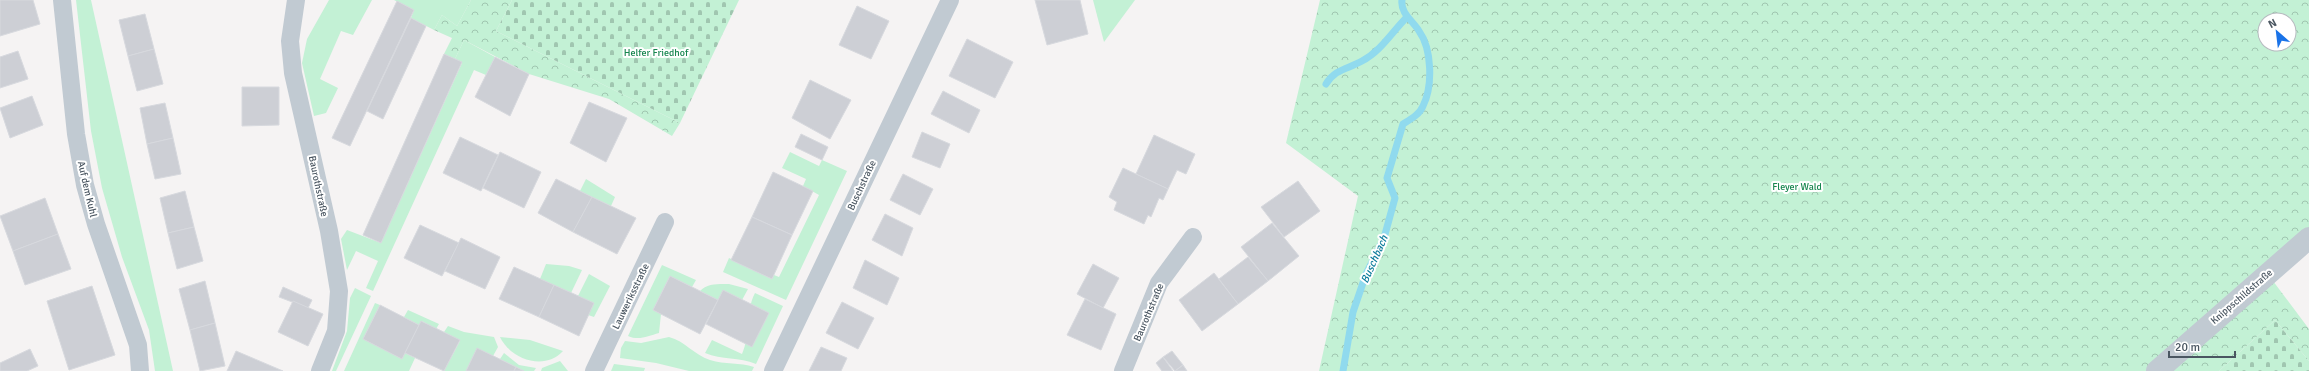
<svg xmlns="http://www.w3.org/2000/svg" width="2309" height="371" font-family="Signika,sans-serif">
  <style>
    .green { fill: #c3f1d5 }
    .forest { fill: url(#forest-crowns); fill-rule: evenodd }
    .cemetery { fill: url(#cemetery-stones) }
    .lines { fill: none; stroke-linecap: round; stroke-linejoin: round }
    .stream { stroke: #90daee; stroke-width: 7 }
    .building { fill: #cdcfd5; stroke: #d7d9de }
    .minor { stroke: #c1cad2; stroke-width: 18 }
    .tertiary { stroke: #c1cad2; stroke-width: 22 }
    .labels { text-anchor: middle; stroke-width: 4; stroke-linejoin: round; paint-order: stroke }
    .park-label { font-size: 10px; fill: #17864f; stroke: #fff }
    .street-label { font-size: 10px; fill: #4a5661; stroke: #fff }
    .water-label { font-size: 11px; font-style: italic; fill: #0c7c9b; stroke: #fff }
  </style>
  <defs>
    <pattern id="forest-crowns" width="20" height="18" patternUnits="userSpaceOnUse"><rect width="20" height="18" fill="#c3f1d5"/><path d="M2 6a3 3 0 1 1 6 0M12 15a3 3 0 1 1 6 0" fill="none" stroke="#a0c6b0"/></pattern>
    <pattern id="cemetery-stones" width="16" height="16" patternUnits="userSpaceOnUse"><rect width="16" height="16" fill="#c3f1d5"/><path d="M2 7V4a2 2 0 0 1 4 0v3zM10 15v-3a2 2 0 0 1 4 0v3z" fill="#a0c6b0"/></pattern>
  </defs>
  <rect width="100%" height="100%" fill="#f5f3f3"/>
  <g class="green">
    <polygon points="76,0 91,0 173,371 155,371 149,330 122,257 102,188 91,131"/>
    <polygon points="329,0 372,0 353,35 341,31 320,79 338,88 326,113 314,116 302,63 307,39"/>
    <polygon points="394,0 471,0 457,26 442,15 434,30 411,18 414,10"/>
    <polygon points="1093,0 1135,0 1104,42"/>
    <polygon points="464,40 495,57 486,75 474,70 373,291 366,288 378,261 356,251 347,270 341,239 347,230 381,243 462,63 455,59"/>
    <polygon points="790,152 819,166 822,160 847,171 786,300 723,272 729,258 772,279 774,275 779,277 819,195 803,186 806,179 782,168"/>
    <polygon points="586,179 615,197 611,206 580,191"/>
    <polygon points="546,264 569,266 582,270 571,293 540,279"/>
    <path d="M662,265l34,15 -4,7 -22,-11 -17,34 8,4 -2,19c-11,3 -20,8 -31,3z"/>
    <polygon points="589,274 610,286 594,317 588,315 578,296"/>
    <path d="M729,284l19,5 -6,11 -19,-9 -5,9 -18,-9c7,-8 20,-7 29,-7z"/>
    <polygon points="355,288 371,296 336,371 332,371 347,331 350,298"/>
    <path d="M755,293l28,13 -27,58c-17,-7 -34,-4 -51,-11l7,-13 30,14c9,-20 3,-42 13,-61z"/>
    <polygon points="375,303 380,305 363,339 402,359 405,353 415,358 409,371 344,371"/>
    <polygon points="408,310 439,324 436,329 422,321 419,325 404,317"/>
    <polygon points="448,326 464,332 494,337 498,347 493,356 477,349 466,371 444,371 460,341 444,332"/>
    <path d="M500,337l30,3 33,11c-18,20 -52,9 -63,-14z"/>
    <path d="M669,337c16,4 25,18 41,23 15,5 30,2 44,7l-2,4h-63l-33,-8 -36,-5 1,-10 4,-7 16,2z"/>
    <polygon points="504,353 519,365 536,368 534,371 524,371 500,359"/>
    <polygon points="560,361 568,371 541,371 542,368"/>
    <polygon points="614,364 645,368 644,371 611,371"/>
  </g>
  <g class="forest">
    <polygon points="471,0 512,0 496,31 680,123 672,136 609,99 529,74 464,40 455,59 444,54 452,38 434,30 442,15 457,26"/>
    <path d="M1320,0h989v238l-42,35 42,56v32l-34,-41 -56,51h-900l39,-175 -72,-53zM2265,20h24v24h-24z"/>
  </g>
  <g class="cemetery">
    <polygon points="512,0 739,0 680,123 496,31"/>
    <polygon points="2275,320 2309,361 2309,371 2219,371"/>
  </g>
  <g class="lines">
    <g class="stream">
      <path d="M1326,84c9,-15 22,-15 36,-23 19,-10 30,-29 45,-44"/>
      <path d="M1343,371l10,-59 13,-38 18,-36 11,-40 -8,-20 16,-54c8,-5 17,-10 20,-18 10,-20 9,-57 -4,-75 -6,-10 -19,-18 -17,-31"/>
    </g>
  </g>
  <g class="building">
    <polygon points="0,0 33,0 40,24 0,36"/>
    <polygon points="1035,0 1080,0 1088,34 1047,45"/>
    <polygon points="397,1 414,10 350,146 332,138"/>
    <polygon points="857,6 889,21 871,59 839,45"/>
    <polygon points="145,14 154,49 128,56 119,20"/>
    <polygon points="411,18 426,26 383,119 367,111"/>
    <polygon points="967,39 1013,62 995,98 949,76"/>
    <polygon points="154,49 163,84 137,91 128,56"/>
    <polygon points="18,51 28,79 0,88 0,57"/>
    <polygon points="444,54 462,62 381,243 363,235"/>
    <polygon points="495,57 529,74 510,116 475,97"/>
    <polygon points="810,80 851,100 830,139 792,118"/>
    <polygon points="242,87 279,87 279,125 242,126"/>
    <polygon points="943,91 980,110 969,133 931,114"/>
    <polygon points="32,96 43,125 10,138 0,108"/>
    <polygon points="589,102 627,118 606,162 570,143"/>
    <polygon points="165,103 173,138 147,144 140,108"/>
    <polygon points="922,132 950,144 940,168 912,157"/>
    <polygon points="801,134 828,147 822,160 795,147"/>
    <polygon points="1154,135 1195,154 1186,174 1177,170 1168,189 1136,174"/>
    <polygon points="460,137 498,155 481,191 443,173"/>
    <polygon points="173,138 181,174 155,179 147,144"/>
    <polygon points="500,152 541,172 524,208 483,188"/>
    <polygon points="1123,168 1168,189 1163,200 1159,198 1151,217 1148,215 1144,224 1114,210 1117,202 1109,197"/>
    <polygon points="773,172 813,191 792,235 752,217"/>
    <polygon points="903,174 933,189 920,215 890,200"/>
    <polygon points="556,179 592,197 573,232 538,213"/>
    <polygon points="1298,181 1320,211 1284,237 1261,207"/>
    <polygon points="185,191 194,227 168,233 160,198"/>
    <polygon points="592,197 636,218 617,254 573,232"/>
    <polygon points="45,198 58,234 13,251 0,216"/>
    <polygon points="885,214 913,228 902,256 872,240"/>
    <polygon points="752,217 792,235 772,279 731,260"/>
    <polygon points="1272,223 1299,256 1268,281 1241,247"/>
    <polygon points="420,225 459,243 442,276 404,258"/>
    <polygon points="194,227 203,261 177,269 168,233"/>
    <polygon points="58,234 71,269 25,285 13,251"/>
    <polygon points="461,238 500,257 485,289 445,271"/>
    <polygon points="1248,257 1268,281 1238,304 1219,279"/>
    <polygon points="865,260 899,278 887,305 853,288"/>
    <polygon points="1093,264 1119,278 1103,308 1077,294"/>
    <polygon points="514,267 554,285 539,317 499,299"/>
    <polygon points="1214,273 1238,304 1202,331 1179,300"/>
    <polygon points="670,276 718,300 700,334 653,310"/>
    <polygon points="205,281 215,323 190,330 179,289"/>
    <polygon points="554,285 594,303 579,336 539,317"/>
    <polygon points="92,286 115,355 69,370 47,301"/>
    <polygon points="283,287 312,300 308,308 279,297"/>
    <polygon points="723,290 769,313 752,347 706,324"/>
    <polygon points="1085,299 1116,314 1101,350 1067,335"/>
    <polygon points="293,301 323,314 308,346 278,332"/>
    <polygon points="842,302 874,318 858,349 826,333"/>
    <polygon points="380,305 419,325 402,359 363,339"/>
    <polygon points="421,321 460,340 444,371 405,353"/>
    <polygon points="215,323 225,366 200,371 190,330"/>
    <polygon points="821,347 847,358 841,371 809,371"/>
    <polygon points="477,348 516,367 514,371 466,371"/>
    <polygon points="30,349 38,366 27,371 0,371 0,363"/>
    <polygon points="236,351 283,371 227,371"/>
    <polygon points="1172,351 1183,365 1175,371 1163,357"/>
    <polygon points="1163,357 1173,371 1162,371 1156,363"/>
    <polygon points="1183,365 1187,371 1175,371"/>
    <polygon points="516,367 524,371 514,371"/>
  </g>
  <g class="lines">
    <g class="minor">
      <polyline points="62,0 76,134 85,185 96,224 138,345 140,371"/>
      <polyline points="296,0 290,41 293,73 329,231 339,291 336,331 320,371"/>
      <polyline points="594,371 665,222"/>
      <polyline points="773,371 950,0"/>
      <polyline points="1123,371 1159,283 1193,237"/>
    </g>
    <polyline class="tertiary" points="2157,371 2309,238"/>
  </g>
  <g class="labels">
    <g class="park-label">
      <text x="656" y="56">Helfer Friedhof</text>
      <text x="1797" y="190">Fleyer Wald</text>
    </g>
    <g class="street-label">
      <text transform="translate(861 185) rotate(-65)" y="4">Buschstraße</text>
      <text transform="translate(319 186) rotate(78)" y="4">Baurothstraße</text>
      <text transform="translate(88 189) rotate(77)" y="4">Auf dem Kuhl</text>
      <text transform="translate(630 296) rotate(-64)" y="4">Lauweriksstraße</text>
      <text transform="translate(2241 296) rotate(-41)" y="4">Knippschildstraße</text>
      <text transform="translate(1148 312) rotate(-67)" y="4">Baurothstraße</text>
    </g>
    <g class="water-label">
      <text transform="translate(1374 259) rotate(-66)" y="4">Buschbach</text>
    </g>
  </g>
  <g transform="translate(2277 32) rotate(332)"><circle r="19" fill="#ffffff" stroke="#b7bbc0"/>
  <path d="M0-3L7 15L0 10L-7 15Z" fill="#1a73e8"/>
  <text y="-6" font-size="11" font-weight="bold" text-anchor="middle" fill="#4a5661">N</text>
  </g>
  <path d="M2169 351v6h66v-6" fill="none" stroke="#4a5661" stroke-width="2"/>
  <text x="2175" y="351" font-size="12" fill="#4a5661" stroke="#ffffff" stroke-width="3" paint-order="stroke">20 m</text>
</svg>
